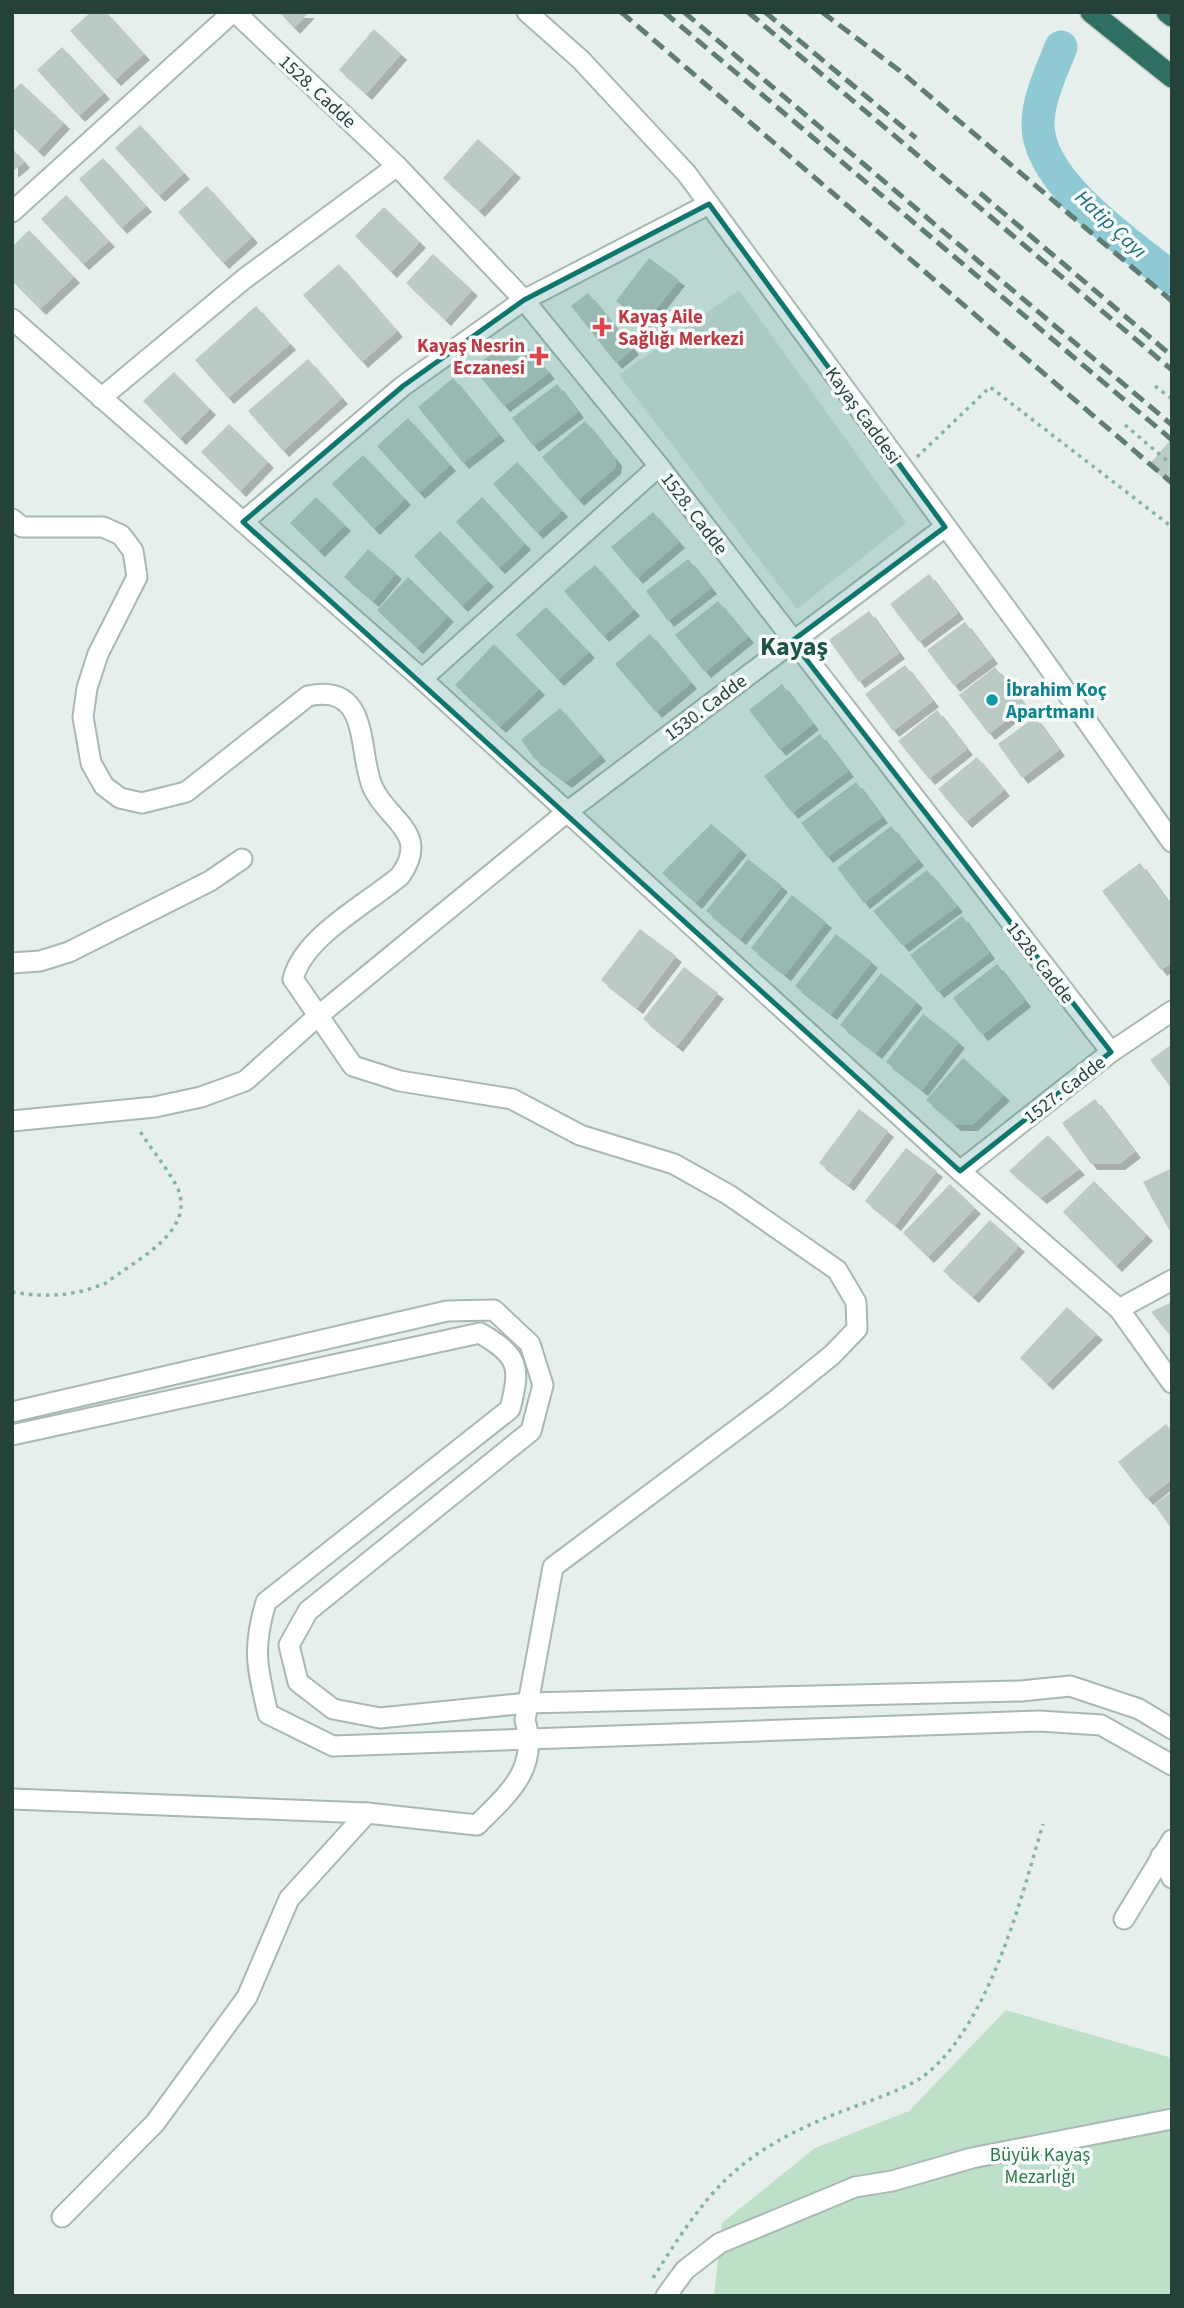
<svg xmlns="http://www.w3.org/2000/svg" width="1184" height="2308" font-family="'Source Sans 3',sans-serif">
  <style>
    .built { fill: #d4dfda }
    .green { fill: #bfe0c8 }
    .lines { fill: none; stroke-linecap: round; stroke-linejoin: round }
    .river { stroke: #8ec9d4; stroke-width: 33 }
    .building { fill: #bbcac4; filter: url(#shadow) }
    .minor-casing { stroke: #a8b8b2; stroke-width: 23 }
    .highway-casing { stroke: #c2cac8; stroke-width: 24 }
    .path { stroke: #86b3a5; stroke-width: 3.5; stroke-dasharray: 3.5 5; stroke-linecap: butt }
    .minor { stroke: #fff; stroke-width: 19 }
    .highway { stroke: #2f6f62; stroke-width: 21 }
    .rail { stroke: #5f7d75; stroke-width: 5; stroke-dasharray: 14 7; stroke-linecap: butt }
    .marked { fill: #0f766e; fill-opacity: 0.2; stroke: #0f766e; stroke-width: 5; stroke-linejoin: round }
    .health-dot { fill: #e0444e; stroke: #f7fbf9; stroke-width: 2.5 }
    .culture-dot { fill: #0f9aa8; stroke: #f7fbf9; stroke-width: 2.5 }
    .labels { text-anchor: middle; stroke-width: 7; stroke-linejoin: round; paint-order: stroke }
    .street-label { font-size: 19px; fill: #24423a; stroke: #f7fbf9 }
    .health-label { font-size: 19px; font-weight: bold; fill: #be3a42; stroke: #f7fbf9; text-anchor: start }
    .culture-label { font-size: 19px; font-weight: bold; fill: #0d838f; stroke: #f7fbf9; text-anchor: start }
    .park-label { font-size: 19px; fill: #2d7a4b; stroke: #f7fbf9 }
    .water-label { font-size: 21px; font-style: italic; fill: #1c6f80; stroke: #f7fbf9 }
    .district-label { font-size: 26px; font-weight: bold; fill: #1f5548; stroke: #f7fbf9 }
  </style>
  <defs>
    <filter id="shadow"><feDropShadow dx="6" dy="6" stdDeviation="0" flood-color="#0004"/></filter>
  </defs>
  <rect width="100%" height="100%" fill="#e6efeb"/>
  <polygon class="built" points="739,290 906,523 797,609 619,375"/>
  <polygon class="green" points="1006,2010 1172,2058 1172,2296 714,2296 722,2223 815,2148 909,2111"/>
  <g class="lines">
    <path class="river" d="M1061,47c-9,23 -23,52 -23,77 -1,58 93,121 134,154"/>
  </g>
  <g class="building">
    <polygon points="91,12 106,12 144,54 115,80 70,31"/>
    <polygon points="279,12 309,12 294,28"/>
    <polygon points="374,29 401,54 366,94 339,70"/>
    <polygon points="62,47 104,93 79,116 37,70"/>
    <polygon points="21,83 64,123 38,151 12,127 12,92"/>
    <polygon points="140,125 184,173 159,196 115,148"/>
    <polygon points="478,139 515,172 479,211 443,178"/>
    <polygon points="12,148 24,162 12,172"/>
    <polygon points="103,158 146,206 121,228 79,179"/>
    <polygon points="207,186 252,237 223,263 178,212"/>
    <polygon points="66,195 109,241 83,264 41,219"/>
    <polygon points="384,207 420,242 391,272 355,236"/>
    <polygon points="29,230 74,277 40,309 12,281 12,247"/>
    <polygon points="433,254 472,290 445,320 406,283"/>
    <polygon points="649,258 679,280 645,323 616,301"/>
    <polygon points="339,264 397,331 362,362 303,295"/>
    <polygon points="588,293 633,349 616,363 571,306"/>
    <polygon points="256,306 290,344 228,398 195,360"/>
    <polygon points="516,335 549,373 504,406 473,368"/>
    <polygon points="308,359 342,398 283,451 248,411"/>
    <polygon points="174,372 210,409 180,439 143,401"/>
    <polygon points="453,378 499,435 463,463 418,407"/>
    <polygon points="557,384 578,412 533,446 512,418"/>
    <polygon points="408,418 450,465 419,493 377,446"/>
    <polygon points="585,421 616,460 615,468 578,500 542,457"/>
    <polygon points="229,424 268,462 240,491 201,452"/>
    <polygon points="1172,438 1172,485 1149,465"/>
    <polygon points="363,455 405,499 374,529 332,484"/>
    <polygon points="517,462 562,511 537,533 493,484"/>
    <polygon points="316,497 345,525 319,551 290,523"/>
    <polygon points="482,497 525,544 499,568 456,522"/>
    <polygon points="653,512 679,542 637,578 611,547"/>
    <polygon points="440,531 488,581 462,606 414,556"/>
    <polygon points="368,549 396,573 373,601 344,577"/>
    <polygon points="688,559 711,588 668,621 646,591"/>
    <polygon points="595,565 634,610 603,636 564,591"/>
    <polygon points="929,574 958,613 919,642 890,604"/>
    <polygon points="408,577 448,616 417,648 377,610"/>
    <polygon points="718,601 748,637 705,672 675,635"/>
    <polygon points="546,607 589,652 558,680 516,635"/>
    <polygon points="869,611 899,653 859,682 829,640"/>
    <polygon points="965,622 992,658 954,686 927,650"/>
    <polygon points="650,634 691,683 656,712 615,664"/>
    <polygon points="494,644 539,689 500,727 455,685"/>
    <polygon points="905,665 933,701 893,731 865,694"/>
    <polygon points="995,667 1025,705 989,734 959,695"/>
    <polygon points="782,684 813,724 780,750 749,710"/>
    <polygon points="560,708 600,755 566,782 534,758 521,740"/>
    <polygon points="937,710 967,749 929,779 898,741"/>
    <polygon points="1035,717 1059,750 1022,778 998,744"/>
    <polygon points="820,734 848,771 792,813 764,776"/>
    <polygon points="977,757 1004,790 966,822 938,789"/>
    <polygon points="856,782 882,817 827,857 801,823"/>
    <polygon points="711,824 741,849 696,903 662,873"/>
    <polygon points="891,826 918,860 864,903 837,868"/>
    <polygon points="748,859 782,886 740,939 706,911"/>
    <polygon points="1140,863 1172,907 1172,962 1161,970 1102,891"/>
    <polygon points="927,870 957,906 903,946 873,911"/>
    <polygon points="792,895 826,922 785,975 751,948"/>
    <polygon points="962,916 989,953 938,992 910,955"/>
    <polygon points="640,929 676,956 637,1008 601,980"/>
    <polygon points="836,934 872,962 831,1014 795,986"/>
    <polygon points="997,964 1025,1001 982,1035 953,998"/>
    <polygon points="684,967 718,993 677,1046 643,1019"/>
    <polygon points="881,973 917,1002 876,1053 840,1025"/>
    <polygon points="923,1014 959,1042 922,1090 886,1062"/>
    <polygon points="1172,1044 1172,1089 1150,1060"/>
    <polygon points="963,1058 1004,1095 972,1125 955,1125 926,1100"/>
    <polygon points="1095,1099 1135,1152 1119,1164 1091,1164 1062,1123"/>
    <polygon points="859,1109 888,1131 848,1185 819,1163"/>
    <polygon points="1048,1135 1079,1169 1041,1198 1009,1171"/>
    <polygon points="906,1148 937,1171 895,1225 865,1201"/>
    <polygon points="1172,1168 1172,1235 1143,1182"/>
    <polygon points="1094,1181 1147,1235 1116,1266 1063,1212"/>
    <polygon points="950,1184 975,1208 928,1257 903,1233"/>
    <polygon points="990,1220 1019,1246 973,1297 943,1271"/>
    <polygon points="1172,1302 1172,1338 1151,1312"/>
    <polygon points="1067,1307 1097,1334 1047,1384 1020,1358"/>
    <polygon points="1166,1424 1172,1431 1172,1479 1147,1499 1118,1462"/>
    <polygon points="1172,1492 1172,1530 1154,1504"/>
  </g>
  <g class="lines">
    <g class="minor-casing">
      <g id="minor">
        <polyline points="235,12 397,166 524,300 659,466 1111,1052"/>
        <polyline points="527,12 581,60 687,174 1033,645 1172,842"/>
        <polyline points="12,212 233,12"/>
        <polyline points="12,319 422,679 960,1171 1119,1309 1172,1383"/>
        <polyline points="101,398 244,279 397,166"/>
        <path d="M12,519l10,8h81l18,8 12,16 4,26 -39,77 -11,34 -4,29 8,46 13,23 16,12 22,5 44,-11 122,-96c64,-14 49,57 65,92 15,33 58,45 27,88 -33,28 -96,60 -107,103l60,87 47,15 112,18 68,36 94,29 55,31 108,75 19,32 1,27 -25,26 -57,46 -222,166 -28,153c14,49 -16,73 -48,105l-110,-12 -355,-14"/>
        <polyline points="243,522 403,386 524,300 709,204"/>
        <polyline points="422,679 659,466"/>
        <polyline points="12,963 40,961 69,952 210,881 242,859"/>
        <polyline points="12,1121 155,1107 201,1097 245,1081 318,1016 567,812 945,527"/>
        <polyline points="960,1171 1111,1052 1172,1011"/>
        <polyline points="1119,1309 1172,1280"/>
        <polyline points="12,1412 447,1311 494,1310 530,1344 543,1385 531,1431 308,1611 289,1645 298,1682 333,1709 380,1718 528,1703 1021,1691 1070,1686 1139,1709 1172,1729"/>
        <path d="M12,1435l468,-102c39,23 41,33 30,76l-244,193c-14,47 -9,65 2,112l65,32 706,-25 62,4 71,40"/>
        <polyline points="1161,1856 1172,1878"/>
        <polyline points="1124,1919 1172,1840"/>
        <polyline points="62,2217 155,2123 247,1997 289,1899 367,1813"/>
        <polyline points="666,2296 685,2270 720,2243 855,2187 892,2181 972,2158 1172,2119"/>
      </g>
    </g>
    <g class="highway-casing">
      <g id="highway">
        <polyline points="1091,12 1172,77"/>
        <polyline points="1167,12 1172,16"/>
      </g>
    </g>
    <g class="path">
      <polyline points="1155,386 1172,399"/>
      <polyline points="1125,425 1172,465"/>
      <polyline points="917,457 990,387 1172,527"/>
      <path d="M12,1292c34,6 63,4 94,-9 28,-22 92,-52 71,-96 -11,-21 -27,-39 -39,-59"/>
      <path d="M653,2278c51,-81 78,-120 170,-159 25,-11 77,-27 98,-41 67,-48 100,-179 122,-254"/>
    </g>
    <use href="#minor" class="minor"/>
    <use href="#highway" class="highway"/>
    <g class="rail">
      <polyline points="621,12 1172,483"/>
      <polyline points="664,12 1172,440"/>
      <polyline points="684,12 1172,425"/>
      <polyline points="748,12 1172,370"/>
      <polyline points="765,12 916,138"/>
      <polyline points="822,12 900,71 1172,301"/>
      <polyline points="980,193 1172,356"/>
    </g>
  </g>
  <path class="marked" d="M709,204l236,323 -153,114 319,411 -151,119 -717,-649 160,-136 121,-86z"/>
  <g class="health-dot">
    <path d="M598.5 316.5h7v7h7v7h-7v7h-7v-7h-7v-7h7z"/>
    <path d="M535.5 345.5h7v7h7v7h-7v7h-7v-7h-7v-7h7z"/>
  </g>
  <circle class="culture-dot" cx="992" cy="700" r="7"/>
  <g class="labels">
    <g class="street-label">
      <text transform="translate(318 91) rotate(43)" y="7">1528. Cadde</text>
      <text transform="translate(864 415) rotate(54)" y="7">Kayaş Caddesi</text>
      <text transform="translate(695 513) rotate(53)" y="7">1528. Cadde</text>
      <text transform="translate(705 707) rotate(-37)" y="7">1530. Cadde</text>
      <text transform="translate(1041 962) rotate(52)" y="7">1528. Cadde</text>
      <text transform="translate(1064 1089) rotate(-38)" y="7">1527. Cadde</text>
    </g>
    <g class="health-label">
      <text x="618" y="323">Kayaş Aile<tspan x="618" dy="22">Sağlığı Merkezi</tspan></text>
      <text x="525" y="352" text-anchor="end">Kayaş Nesrin<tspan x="525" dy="22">Eczanesi</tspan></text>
    </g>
    <g class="culture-label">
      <text x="1006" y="696">İbrahim Koç<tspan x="1006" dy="22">Apartmanı</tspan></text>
    </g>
    <g class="park-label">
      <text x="1040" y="2161">Büyük Kayaş<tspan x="1040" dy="22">Mezarlığı</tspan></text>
    </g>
    <g class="water-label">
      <text transform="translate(1111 224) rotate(43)" y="7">Hatip Çayı</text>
    </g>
    <g class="district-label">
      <text x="794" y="655">Kayaş</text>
    </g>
  </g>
  <rect width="1184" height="2308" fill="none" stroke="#24423a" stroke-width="28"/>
</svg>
